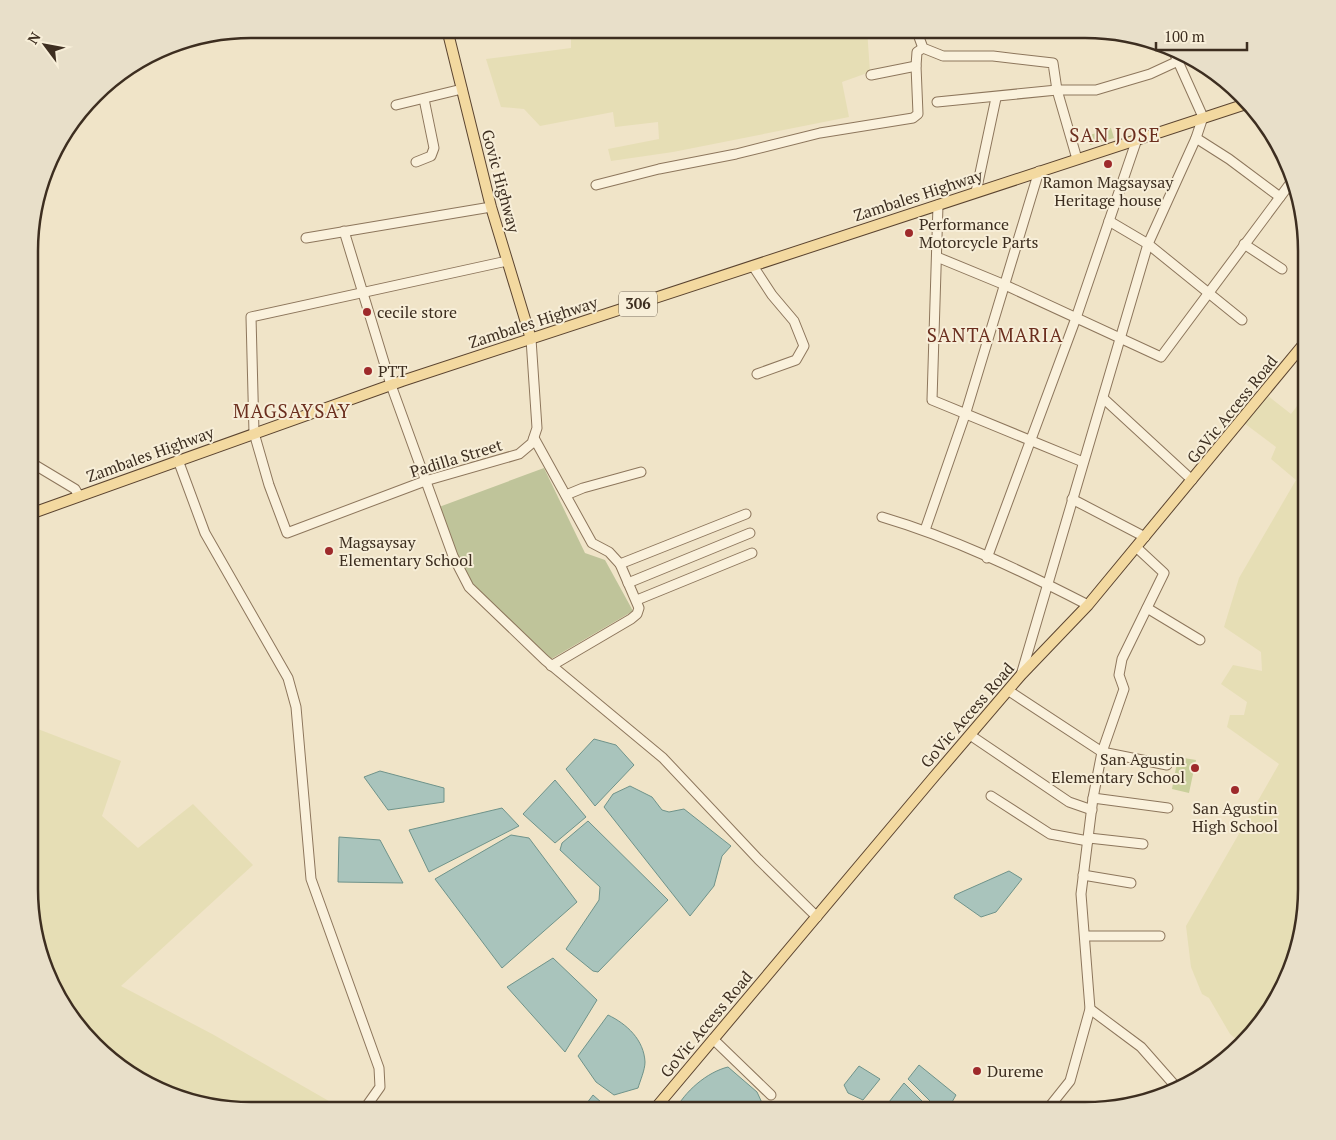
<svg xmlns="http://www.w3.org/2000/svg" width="1336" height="1140" font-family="'PT Serif',serif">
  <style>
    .farmland { fill: #e6deb5 }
    .green { fill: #c9cf9b }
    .cemetery { fill: #bfc49a }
    .water { fill: #a9c4bc; stroke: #6f938a }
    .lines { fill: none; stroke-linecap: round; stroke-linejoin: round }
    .minor-casing { stroke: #8d765c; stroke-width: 11 }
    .major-casing { stroke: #5b4430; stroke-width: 12 }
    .minor { stroke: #faf1dc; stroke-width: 9 }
    .major { stroke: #f3d9a0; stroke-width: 10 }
    .poi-dot { fill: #9e2a2b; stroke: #f7eed8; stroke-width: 2 }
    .labels { text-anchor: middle; stroke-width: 4; stroke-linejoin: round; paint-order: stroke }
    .shield { fill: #f7eed8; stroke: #756857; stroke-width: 1 }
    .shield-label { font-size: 15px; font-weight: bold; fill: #3d2e20 }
    .street-label { font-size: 16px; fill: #3d2e20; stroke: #f7eed8 }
    .poi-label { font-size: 16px; fill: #3d2e20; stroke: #f7eed8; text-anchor: start }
    .quarter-label { font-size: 19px; letter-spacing: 1px; fill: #6b2e1e; stroke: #f7eed8 }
    .rim { fill: none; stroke: #3d2e20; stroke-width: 2.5 }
  </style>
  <rect width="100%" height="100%" fill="#f0e4c8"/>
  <g class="farmland">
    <polygon points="571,29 867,29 870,72 842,82 849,117 673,152 611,161 608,149 659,139 658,122 615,127 613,112 540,126 524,109 501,107 486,59 571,48"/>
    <polygon points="1307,393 1307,889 1290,975 1243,1045 1230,1034 1209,998 1202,994 1191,967 1186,926 1279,764 1227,727 1230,715 1244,715 1247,702 1221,684 1233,665 1262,671 1261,652 1224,627 1239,578 1296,480 1271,459 1276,447 1244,423 1267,395 1291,414"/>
    <polygon points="30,726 121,761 102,816 138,848 193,804 253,865 121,986 214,1035 341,1108 339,1111 251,1111 165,1094 94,1046 46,975 29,904"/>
  </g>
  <g class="green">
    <polygon points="1111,128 1114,138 1090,145 1087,136"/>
    <polygon points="1178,757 1196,760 1189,793 1172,789"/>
  </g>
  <polygon class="cemetery" points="544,468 585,553 605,560 633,611 551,659 468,583 439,507"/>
  <g class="water">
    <polygon points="594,739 616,745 634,765 595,806 566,769"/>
    <polygon points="380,771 444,788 444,802 388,810 364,777"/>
    <polygon points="555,780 586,817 555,843 523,814"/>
    <polygon points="630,786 652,797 662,810 669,812 684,809 731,846 722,856 714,886 690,916 604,807 613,794"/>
    <polygon points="502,808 519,826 429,872 409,830"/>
    <polygon points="588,821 668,900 598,972 593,971 566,949 599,900 600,887 560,850 562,843"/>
    <polygon points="511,835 529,838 577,902 502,968 435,879"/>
    <polygon points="339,837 380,840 403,883 338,882"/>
    <polygon points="1009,871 1022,879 996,912 981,917 954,898 955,895"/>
    <polygon points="553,958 597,1000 565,1052 507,987"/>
    <path d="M608,1015c19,9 36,25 37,47 0,8 -5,19 -7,26l-24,7 -18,-13 -18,-26z"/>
    <polygon points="919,1065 956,1095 947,1111 940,1111 908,1079"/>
    <polygon points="859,1066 880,1079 863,1100 848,1093 844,1085"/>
    <path d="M728,1067l29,25 6,13 -6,6h-82c9,-19 32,-39 53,-44z"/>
    <polygon points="904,1083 932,1111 897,1111 889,1102"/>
    <polygon points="593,1095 611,1111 581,1111"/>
  </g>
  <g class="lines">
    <g class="minor-casing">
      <g id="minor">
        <polyline points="916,29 923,48 943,56 993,56 1053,63 1057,90 1077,159"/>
        <polyline points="871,75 916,66"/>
        <polyline points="937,102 1057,90 1096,90 1150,74 1189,56"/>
        <polyline points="396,105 462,89"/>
        <polyline points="1196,138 1229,159 1280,197"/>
        <polyline points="416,162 431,156 434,148 424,99"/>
        <polyline points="596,185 659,169 736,154 820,133 913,118 918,114 916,66 917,52 923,48"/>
        <polyline points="976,192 996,98"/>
        <polyline points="938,205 932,400 1083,462"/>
        <polyline points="1109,221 1148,244 1242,320"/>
        <polyline points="344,231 391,385 453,556 469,587 545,660 663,758 758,859 817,917"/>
        <polyline points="306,238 491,207"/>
        <polyline points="1244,244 1282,269"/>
        <polyline points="937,257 1005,285 1161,357 1292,181"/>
        <polyline points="507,261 251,317 254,433 269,485 287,533 425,481 519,454 532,443 537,428 531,339"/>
        <polyline points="753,266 772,295 794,321 804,346 796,360 757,374"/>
        <polyline points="1103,398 1192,480"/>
        <polyline points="534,438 592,543 609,552 620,564 639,608 637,614 631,619 551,666"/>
        <polyline points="178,460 205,533 288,678 296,707 311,879 379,1068 380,1087 363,1111"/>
        <polyline points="30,462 75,489 79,496"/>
        <polyline points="566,495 583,488 641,472"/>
        <polyline points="1072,499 1145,537"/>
        <path d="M882,517c71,21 140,54 206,88"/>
        <polyline points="925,530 966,412 1039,171"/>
        <polyline points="987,558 1076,318 1137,139"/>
        <polyline points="620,564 746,514"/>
        <polyline points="628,583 750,533"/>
        <polyline points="637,600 752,553"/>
        <polyline points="1147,608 1200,640"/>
        <polyline points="1021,675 1148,244 1196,138 1203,117 1172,48"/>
        <polyline points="1009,691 1102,752 1167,765"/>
        <polyline points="970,735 1069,802 1092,810"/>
        <polyline points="991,796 1050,834 1088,841"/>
        <polyline points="1093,798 1168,808"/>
        <polyline points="1089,838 1143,844"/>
        <polyline points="1083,875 1131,883"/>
        <polyline points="1085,936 1160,936"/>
        <polyline points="1090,1009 1141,1047 1178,1089"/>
        <polyline points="713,1039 771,1095"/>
        <polyline points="1046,1111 1070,1081 1090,1009 1081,894 1093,798 1102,752 1124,689 1119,675 1122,659 1164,573 1136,547"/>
      </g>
    </g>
    <g class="major-casing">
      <g id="major">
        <polyline points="447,29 491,207 531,339"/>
        <polyline points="30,514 402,381 1249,103"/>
        <polyline points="653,1111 933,778 1021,675 1088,605 1307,340"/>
      </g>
    </g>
    <use href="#minor" class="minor"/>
    <use href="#major" class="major"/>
  </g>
  <g class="poi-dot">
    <circle cx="1108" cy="164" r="5"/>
    <circle cx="909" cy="233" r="5"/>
    <circle cx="367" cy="312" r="5"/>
    <circle cx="368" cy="371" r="5"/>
    <circle cx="329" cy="551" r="5"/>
    <circle cx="1195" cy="768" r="5"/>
    <circle cx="1235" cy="790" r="5"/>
    <circle cx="977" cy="1071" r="5"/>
  </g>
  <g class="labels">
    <rect class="shield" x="619" y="291.5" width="38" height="25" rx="4"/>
    <g class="shield-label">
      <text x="638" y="309">306</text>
    </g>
    <g class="street-label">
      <text transform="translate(501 181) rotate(75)" y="6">Govic Highway</text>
      <text transform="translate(918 195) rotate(-18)" y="6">Zambales Highway</text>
      <text transform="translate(533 322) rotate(-18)" y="6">Zambales Highway</text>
      <text transform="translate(1232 409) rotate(-51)" y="6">GoVic Access Road</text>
      <text transform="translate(150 454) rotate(-20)" y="6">Zambales Highway</text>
      <text transform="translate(456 458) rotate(-17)" y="6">Padilla Street</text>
      <text transform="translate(967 715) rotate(-49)" y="6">GoVic Access Road</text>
      <text transform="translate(706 1024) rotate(-50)" y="6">GoVic Access Road</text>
    </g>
    <g class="poi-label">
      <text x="1108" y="188" text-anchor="middle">Ramon Magsaysay<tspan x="1108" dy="18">Heritage house</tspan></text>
      <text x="919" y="230">Performance<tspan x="919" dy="18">Motorcycle Parts</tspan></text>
      <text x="377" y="318">cecile store</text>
      <text x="378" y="377">PTT</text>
      <text x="339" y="548">Magsaysay<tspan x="339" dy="18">Elementary School</tspan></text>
      <text x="1185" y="765" text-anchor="end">San Agustin<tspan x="1185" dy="18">Elementary School</tspan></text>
      <text x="1235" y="814" text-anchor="middle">San Agustin<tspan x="1235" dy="18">High School</tspan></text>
      <text x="987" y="1077">Dureme</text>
    </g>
    <g class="quarter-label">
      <text x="1115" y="142">SAN JOSE</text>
      <text x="995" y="342">SANTA MARIA</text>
      <text x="292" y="418">MAGSAYSAY</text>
    </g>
  </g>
  <path d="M0 0H1336V1140H0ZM251 38H1085A213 213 0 0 1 1298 251V889A213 213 0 0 1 1085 1102H251A213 213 0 0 1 38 889V251A213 213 0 0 1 251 38Z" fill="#e8dfc9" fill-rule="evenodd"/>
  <path class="rim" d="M251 38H1085A213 213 0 0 1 1298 251V889A213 213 0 0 1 1085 1102H251A213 213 0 0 1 38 889V251A213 213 0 0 1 251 38Z"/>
  <g transform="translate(45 45) rotate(302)" stroke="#f7eed8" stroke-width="4" paint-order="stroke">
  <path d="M0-4L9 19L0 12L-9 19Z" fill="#3d2e20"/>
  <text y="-8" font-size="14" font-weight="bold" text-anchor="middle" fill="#3d2e20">N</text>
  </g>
  <path d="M1156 42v8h91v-8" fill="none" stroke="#3d2e20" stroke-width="2.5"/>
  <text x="1164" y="42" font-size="15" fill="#3d2e20" stroke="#f7eed8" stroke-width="4" paint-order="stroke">100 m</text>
</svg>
